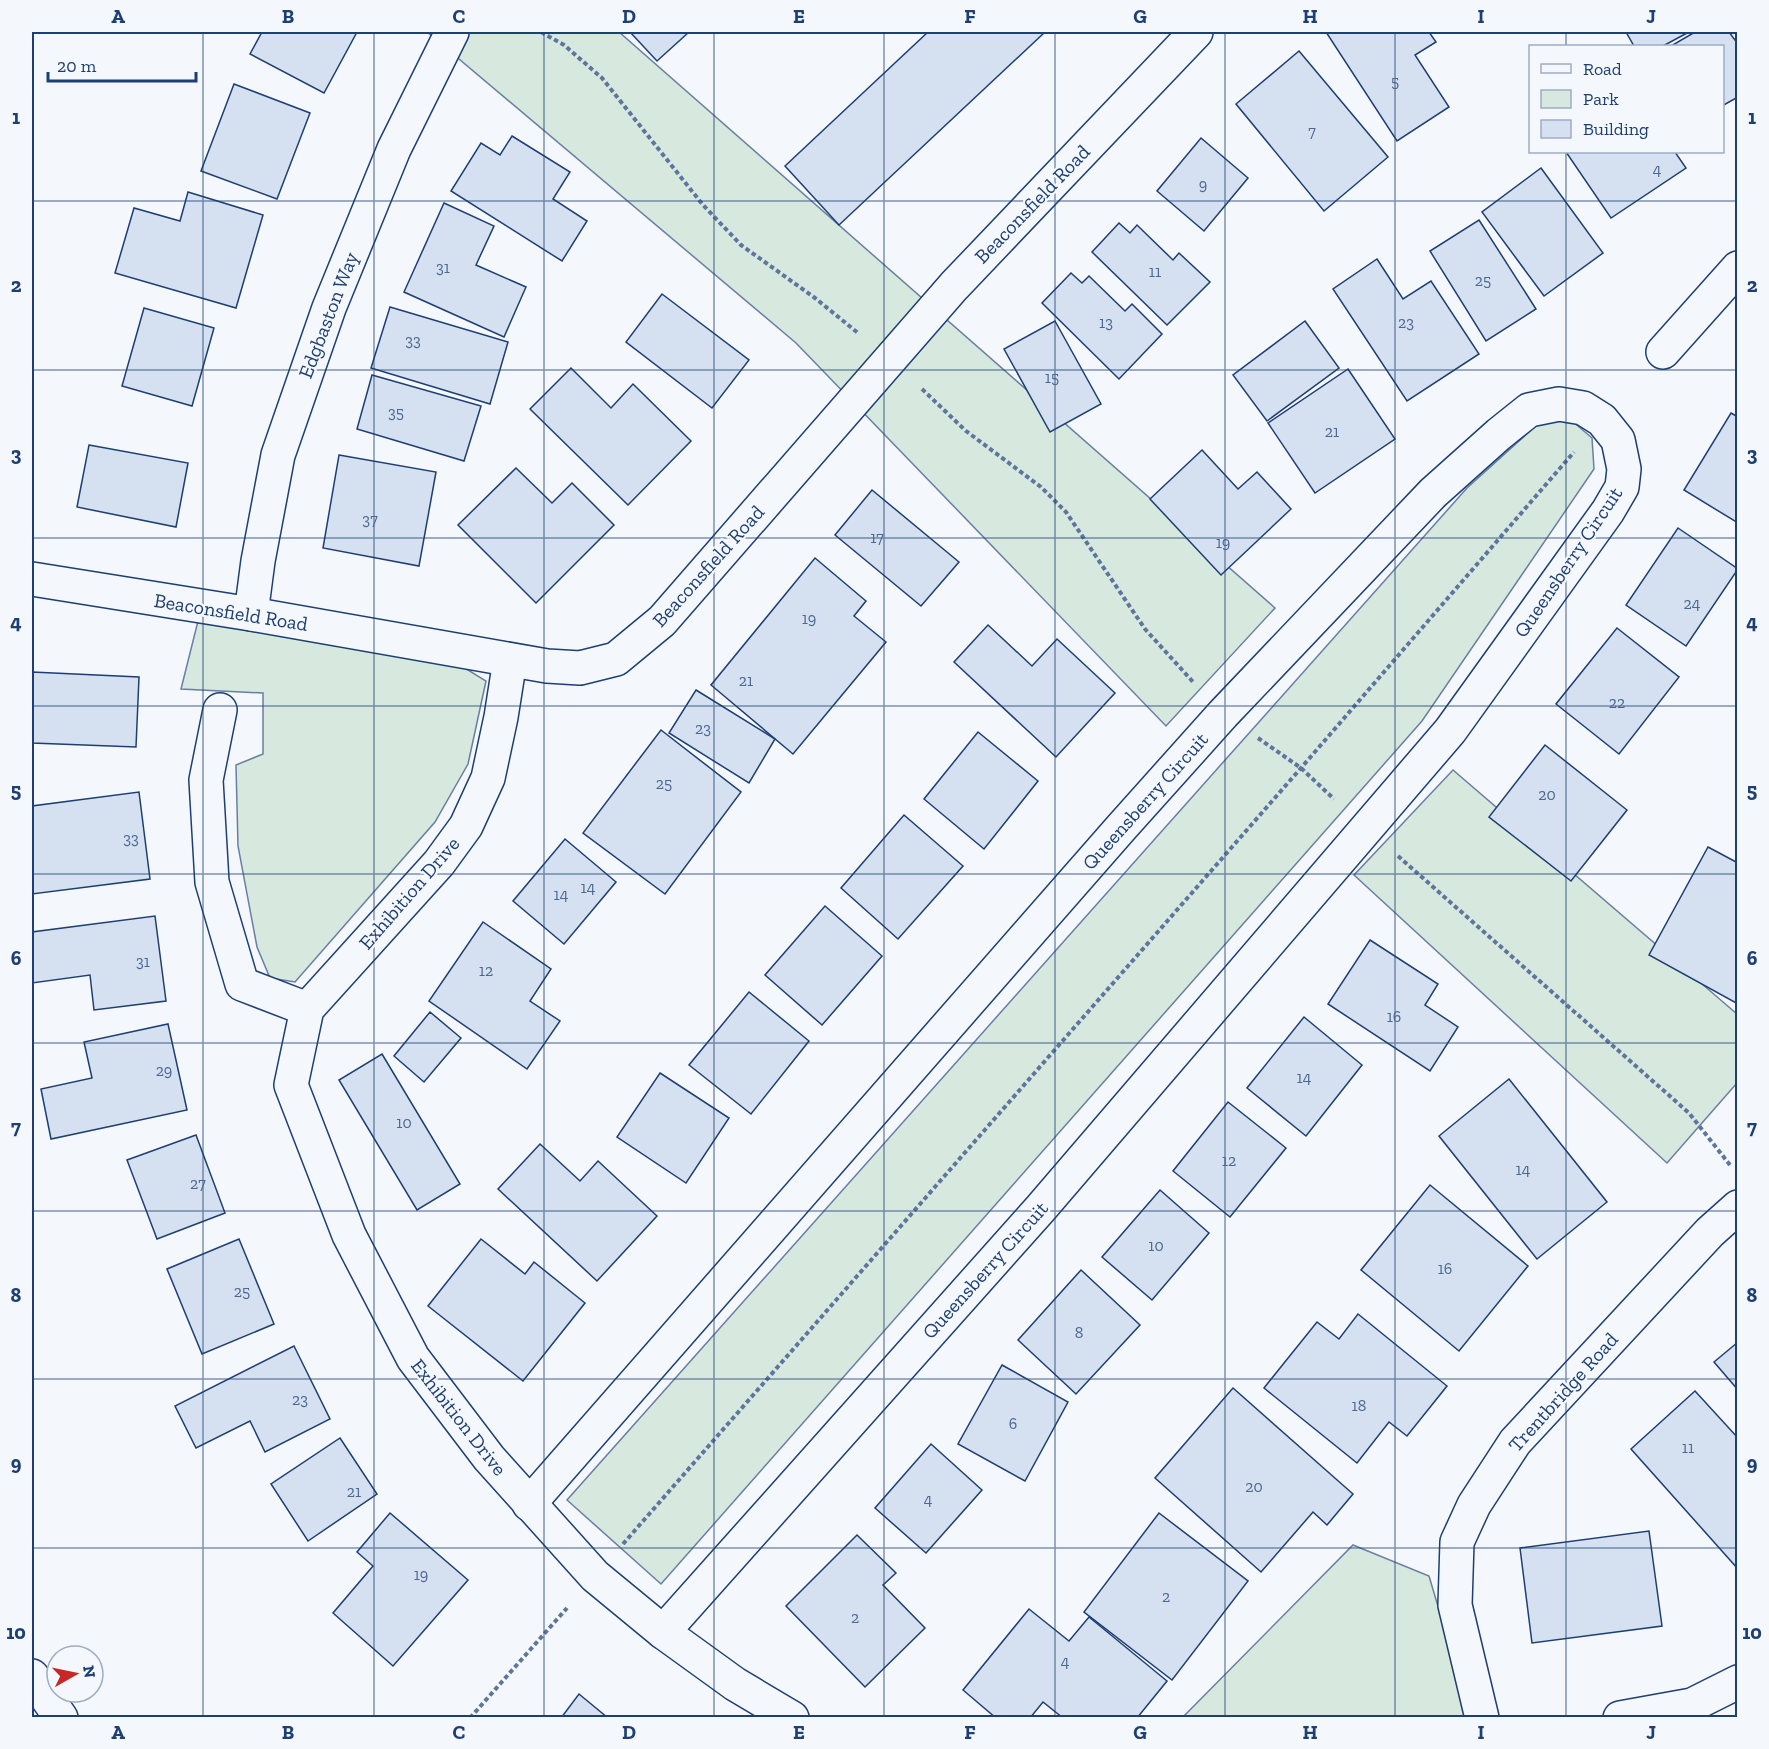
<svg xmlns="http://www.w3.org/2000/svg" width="1769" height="1749" font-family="'Zilla Slab',serif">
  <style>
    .green { fill: #d7e8df; stroke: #687fa3; stroke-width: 1.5 }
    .building { fill: #d5e0f0; stroke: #1d3f73; stroke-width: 1.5 }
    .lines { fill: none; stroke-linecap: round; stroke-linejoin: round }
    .minor-casing { stroke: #1d3f73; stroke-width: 36 }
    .path { stroke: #5e769c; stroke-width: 4; stroke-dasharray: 4.5 3; stroke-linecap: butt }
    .minor { stroke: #f4f7fb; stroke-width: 33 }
    .grid { fill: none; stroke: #1d3f73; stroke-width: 1.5; stroke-opacity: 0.55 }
    .labels { text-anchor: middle; stroke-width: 4.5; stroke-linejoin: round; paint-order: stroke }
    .number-label { font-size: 16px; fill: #4b6792 }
    .street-label { font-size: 20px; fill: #1d3f73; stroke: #f4f7fb }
    .neatline { fill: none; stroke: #1d3f73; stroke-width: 2 }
    .grid-label { font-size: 20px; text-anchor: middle; font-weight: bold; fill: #1d3f73 }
  </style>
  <rect width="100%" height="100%" fill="#f4f7fb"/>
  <g class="green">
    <polygon points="427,32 619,32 1275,608 1166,726 796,343"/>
    <polygon points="1571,420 1592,438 1594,469 1422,721 661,1584 567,1500 1467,488 1539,423"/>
    <polygon points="198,621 452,660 486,681 468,764 435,822 295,982 270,978 257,947 238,846 236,765 263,754 263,693 181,689"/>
    <polygon points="1453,770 1737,1014 1737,1083 1667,1163 1354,875"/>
    <polygon points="1353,1545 1429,1576 1454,1660 1465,1712 1464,1717 1182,1718"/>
  </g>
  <g class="building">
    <polygon points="262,32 357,32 324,93 250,54"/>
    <polygon points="630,32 689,32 657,61"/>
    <polygon points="928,32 1045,32 839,225 785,166"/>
    <polygon points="1326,32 1429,32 1436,42 1415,55 1449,107 1397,141"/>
    <polygon points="1626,32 1689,32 1663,46 1634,46"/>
    <polygon points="1695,32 1729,32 1738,44 1738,97 1722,106 1722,46 1671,46"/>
    <polygon points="1299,51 1388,157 1324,211 1236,104"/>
    <polygon points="234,84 310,113 277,199 201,171"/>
    <polygon points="512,136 570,172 553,199 587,221 562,261 451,191 481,143 500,155"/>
    <polygon points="1201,138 1248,178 1204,231 1157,191"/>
    <polygon points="1566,152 1675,152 1686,168 1611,218"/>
    <polygon points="1541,168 1603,253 1544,296 1482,212"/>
    <polygon points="188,192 263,215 236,308 115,273 134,208 180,221"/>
    <polygon points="444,203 494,226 476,265 526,287 504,337 404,292"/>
    <polygon points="1479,220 1536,309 1486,341 1430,251"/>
    <polygon points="1119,223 1130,233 1137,225 1173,260 1179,253 1210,282 1167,325 1092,252"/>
    <polygon points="1377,259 1403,299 1431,281 1479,354 1407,401 1333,289"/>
    <polygon points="1071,273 1082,283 1089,276 1125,311 1132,304 1162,334 1119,379 1042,303"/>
    <polygon points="662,294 749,360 712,408 626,342"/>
    <polygon points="390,307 508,342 490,404 371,368"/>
    <polygon points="144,308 214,328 192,406 122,386"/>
    <polygon points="1055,321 1101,404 1050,432 1004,349"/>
    <polygon points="1305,321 1339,368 1267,421 1233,375"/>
    <polygon points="571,368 611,408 633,384 691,441 628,505 530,409"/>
    <polygon points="1348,369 1395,439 1315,493 1268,423"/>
    <polygon points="372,375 481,406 464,461 357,429"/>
    <polygon points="1731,413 1738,417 1738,523 1684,490"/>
    <polygon points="89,445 188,463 176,527 77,507"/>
    <polygon points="1202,450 1238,489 1257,472 1291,509 1221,575 1150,499"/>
    <polygon points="339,455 436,472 419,566 323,548"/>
    <polygon points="516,468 552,503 572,483 614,525 536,603 458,525"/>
    <polygon points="872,490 959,562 921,606 835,535"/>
    <polygon points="1678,528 1738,569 1686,646 1626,605"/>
    <polygon points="815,558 866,601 854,616 886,642 793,754 711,685"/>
    <polygon points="988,625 1032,666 1057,639 1115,693 1056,757 954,662"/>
    <polygon points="1617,628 1679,677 1619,754 1556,704"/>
    <polygon points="32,672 139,677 136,747 32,743"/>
    <polygon points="696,690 775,739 749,783 669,733"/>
    <polygon points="661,730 741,792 665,894 583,833"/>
    <polygon points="978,732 1038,781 984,849 924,799"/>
    <polygon points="1545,745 1627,810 1571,881 1489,817"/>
    <polygon points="139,792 150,879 32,894 32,806"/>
    <polygon points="904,815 963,866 898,939 841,888"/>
    <polygon points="565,839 616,882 564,944 513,901"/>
    <polygon points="1708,847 1738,863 1738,1004 1649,955"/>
    <polygon points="825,906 882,956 822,1025 765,975"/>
    <polygon points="155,916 166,1001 94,1010 90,975 32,983 32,932"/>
    <polygon points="483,922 551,969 530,1001 560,1021 527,1069 429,1001"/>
    <polygon points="1370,940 1438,984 1425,1005 1458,1027 1430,1071 1328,1004"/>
    <polygon points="749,992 809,1041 751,1114 689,1065"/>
    <polygon points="430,1012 461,1038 424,1082 394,1056"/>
    <polygon points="1304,1017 1362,1065 1306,1136 1247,1088"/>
    <polygon points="168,1024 187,1110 51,1139 41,1089 92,1078 84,1042"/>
    <polygon points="382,1054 460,1184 417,1210 339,1080"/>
    <polygon points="660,1073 729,1118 686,1183 617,1137"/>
    <polygon points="1509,1079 1607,1202 1537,1259 1439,1136"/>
    <polygon points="1228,1102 1286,1148 1230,1217 1173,1171"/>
    <polygon points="196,1135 225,1213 157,1239 127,1160"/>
    <polygon points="540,1144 580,1181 598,1161 657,1216 597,1281 498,1189"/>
    <polygon points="1430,1185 1528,1266 1459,1351 1361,1270"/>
    <polygon points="1160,1190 1209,1233 1152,1300 1102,1257"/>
    <polygon points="239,1239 274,1324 202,1354 167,1269"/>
    <polygon points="481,1239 525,1274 534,1262 585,1303 523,1381 428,1306"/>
    <polygon points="1081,1270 1140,1325 1076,1394 1018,1340"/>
    <polygon points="1358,1314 1447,1386 1407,1436 1389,1422 1357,1463 1264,1388 1317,1322 1339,1339"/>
    <polygon points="1738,1342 1738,1390 1714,1362"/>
    <polygon points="294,1346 330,1419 265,1452 250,1421 196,1448 175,1406"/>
    <polygon points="1002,1365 1068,1402 1025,1481 958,1444"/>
    <polygon points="1233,1388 1353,1494 1327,1525 1313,1512 1261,1572 1155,1478"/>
    <polygon points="1695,1391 1738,1438 1738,1569 1631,1449"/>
    <polygon points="340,1438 377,1494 308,1541 271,1484"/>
    <polygon points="931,1444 982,1490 926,1553 875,1508"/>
    <polygon points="390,1513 468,1580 393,1666 333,1613 373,1566 357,1552"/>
    <polygon points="1159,1513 1248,1581 1172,1680 1084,1612"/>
    <polygon points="1649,1531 1662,1626 1532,1643 1520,1548"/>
    <polygon points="857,1535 896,1573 883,1585 925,1628 865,1687 786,1606"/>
    <polygon points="1029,1609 1069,1641 1089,1617 1167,1681 1137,1718 1063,1718 1043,1702 1030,1718 996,1718 963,1690"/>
    <polygon points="579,1694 608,1718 561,1718"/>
  </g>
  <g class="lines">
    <g class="minor-casing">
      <g id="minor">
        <polyline points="1663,352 1738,268"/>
        <polyline points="32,579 251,614 547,666 580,668 616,659 662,621 954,286 1196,32"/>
        <polyline points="251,614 258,561 278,455 329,308 394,149 452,32"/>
        <polyline points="510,660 501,717 488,778 466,826 439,863 307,1009 291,1085 349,1235 413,1358 489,1458 595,1576 663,1632 735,1684 792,1718"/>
        <polyline points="220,710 206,780 212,882 242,984 307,1009"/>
        <polyline points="529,1504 1120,829 1223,714 1433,493 1499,434 1529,410 1559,404 1583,408 1602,420 1618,440 1624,469 1622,487 1608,511 1450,731 1041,1208 663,1632"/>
        <polyline points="32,1676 61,1718"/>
        <polyline points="1482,1718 1455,1605 1457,1542 1474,1505 1515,1442 1710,1232 1738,1207"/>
        <polyline points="1620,1718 1692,1705 1738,1682"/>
      </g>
    </g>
    <g class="path">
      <polyline points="541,32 564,45 602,78 703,205 741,245 815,298 858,333"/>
      <polyline points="922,389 966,431 1041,487 1066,512 1145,629 1194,683"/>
      <polyline points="1258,738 1301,768 1334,799"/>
      <polyline points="1398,856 1689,1113 1730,1165"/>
      <polyline points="623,1544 1301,768 1574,452"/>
      <polyline points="470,1718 567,1608"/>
    </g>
    <use href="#minor" class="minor"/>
  </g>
  <path class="grid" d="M203,32v1686M374,32v1686M544,32v1686M714,32v1686M884,32v1686M1055,32v1686M1225,32v1686M1395,32v1686M1566,32v14M1566,152v1566M32,201h1706M32,370h1706M32,538h1706M32,706h1706M32,874h1706M32,1043h1706M32,1211h1706M32,1379h1706M32,1548h1706"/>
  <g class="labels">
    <g class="number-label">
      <text x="1395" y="87">5</text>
      <text x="1312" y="137">7</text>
      <text x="1657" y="175">4</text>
      <text x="1203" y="190">9</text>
      <text x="443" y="273">31</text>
      <text x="1155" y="277">11</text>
      <text x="1483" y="286">25</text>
      <text x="1106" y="328">13</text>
      <text x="1406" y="328">23</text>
      <text x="413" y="346">33</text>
      <text x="1052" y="383">15</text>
      <text x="396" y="418">35</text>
      <text x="1332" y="437">21</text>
      <text x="370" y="525">37</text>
      <text x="877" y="543">17</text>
      <text x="1223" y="548">19</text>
      <text x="1692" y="609">24</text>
      <text x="809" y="624">19</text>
      <text x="746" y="686">21</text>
      <text x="1617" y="708">22</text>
      <text x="703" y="734">23</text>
      <text x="664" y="789">25</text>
      <text x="1547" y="800">20</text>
      <text x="131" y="844">33</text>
      <text x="588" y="893">14</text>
      <text x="561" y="900">14</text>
      <text x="143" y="967">31</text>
      <text x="486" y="976">12</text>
      <text x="1394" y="1022">16</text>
      <text x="164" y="1076">29</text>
      <text x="1304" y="1083">14</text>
      <text x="404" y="1128">10</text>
      <text x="1229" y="1166">12</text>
      <text x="1523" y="1175">14</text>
      <text x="198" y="1189">27</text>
      <text x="1156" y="1251">10</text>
      <text x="1445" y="1274">16</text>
      <text x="242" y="1297">25</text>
      <text x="1079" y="1338">8</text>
      <text x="300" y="1405">23</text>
      <text x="1359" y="1411">18</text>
      <text x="1013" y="1429">6</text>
      <text x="1688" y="1453">11</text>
      <text x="1254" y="1492">20</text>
      <text x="354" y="1497">21</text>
      <text x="928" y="1505">4</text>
      <text x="421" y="1580">19</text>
      <text x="1166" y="1602">2</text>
      <text x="855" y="1623">2</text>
      <text x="1065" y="1667">4</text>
    </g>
    <g class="street-label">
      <text transform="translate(1032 204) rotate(-46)" y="7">Beaconsfield Road</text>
      <text transform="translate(328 315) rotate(-69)" y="7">Edgbaston Way</text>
      <text transform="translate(1568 562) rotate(-56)" y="7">Queensberry Circuit</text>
      <text transform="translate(708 566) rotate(-48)" y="7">Beaconsfield Road</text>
      <text transform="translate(231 612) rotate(9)" y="7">Beaconsfield Road</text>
      <text transform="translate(1145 801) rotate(-48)" y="7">Queensberry Circuit</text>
      <text transform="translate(409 893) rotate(-49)" y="7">Exhibition Drive</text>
      <text transform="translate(985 1270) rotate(-48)" y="7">Queensberry Circuit</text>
      <text transform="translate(1563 1392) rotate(-48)" y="7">Trentbridge Road</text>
      <text transform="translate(459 1417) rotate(52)" y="7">Exhibition Drive</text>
    </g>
  </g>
  <rect width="1769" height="1749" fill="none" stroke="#f4f7fb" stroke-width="66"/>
  <rect x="1529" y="45" width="195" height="108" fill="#f4f7fb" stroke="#9eadc5" stroke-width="1.5"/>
  <rect x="1541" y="64" width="30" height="9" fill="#f4f7fb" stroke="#9eadc5" stroke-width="1.5"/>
  <text x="1583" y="75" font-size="18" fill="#1d3f73">Road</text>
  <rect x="1541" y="90" width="30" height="18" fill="#d7e8df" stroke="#9eadc5" stroke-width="1.5"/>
  <text x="1583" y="105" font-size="18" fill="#1d3f73">Park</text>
  <rect x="1541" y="120" width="30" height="18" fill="#d5e0f0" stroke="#9eadc5" stroke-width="1.5"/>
  <text x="1583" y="135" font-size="18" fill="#1d3f73">Building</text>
  <g transform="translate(75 1674) rotate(81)"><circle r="28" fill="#f4f7fb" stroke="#9eadc5" stroke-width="1.5"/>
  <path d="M0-4.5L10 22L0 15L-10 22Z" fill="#c62828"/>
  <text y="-9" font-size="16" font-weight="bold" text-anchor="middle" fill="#1d3f73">N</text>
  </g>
  <path d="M48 72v9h148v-9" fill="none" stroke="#1d3f73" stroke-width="3"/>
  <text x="57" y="72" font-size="18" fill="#1d3f73" stroke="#f4f7fb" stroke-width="4.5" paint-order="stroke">20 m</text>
  <rect x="33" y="33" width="1703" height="1683" class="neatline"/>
  <g class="grid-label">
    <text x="118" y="23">A</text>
    <text x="288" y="23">B</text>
    <text x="459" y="23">C</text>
    <text x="629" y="23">D</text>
    <text x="799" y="23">E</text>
    <text x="970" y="23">F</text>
    <text x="1140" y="23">G</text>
    <text x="1310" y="23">H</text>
    <text x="1481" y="23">I</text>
    <text x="1651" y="23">J</text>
    <text x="16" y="124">1</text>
    <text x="1752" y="124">1</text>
    <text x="16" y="292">2</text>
    <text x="1752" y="292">2</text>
    <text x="16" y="461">3</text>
    <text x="1752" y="461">3</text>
    <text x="16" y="629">4</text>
    <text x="1752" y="629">4</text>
    <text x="16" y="797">5</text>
    <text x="1752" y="797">5</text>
    <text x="16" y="965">6</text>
    <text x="1752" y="965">6</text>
    <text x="16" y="1134">7</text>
    <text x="1752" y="1134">7</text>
    <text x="16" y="1302">8</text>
    <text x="1752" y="1302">8</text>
    <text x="16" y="1470">9</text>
    <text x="1752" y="1470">9</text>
    <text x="16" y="1639">10</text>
    <text x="1752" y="1639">10</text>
    <text x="118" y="1739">A</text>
    <text x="288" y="1739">B</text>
    <text x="459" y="1739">C</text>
    <text x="629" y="1739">D</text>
    <text x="799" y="1739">E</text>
    <text x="970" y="1739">F</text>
    <text x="1140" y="1739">G</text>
    <text x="1310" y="1739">H</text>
    <text x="1481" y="1739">I</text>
    <text x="1651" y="1739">J</text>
  </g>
</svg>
